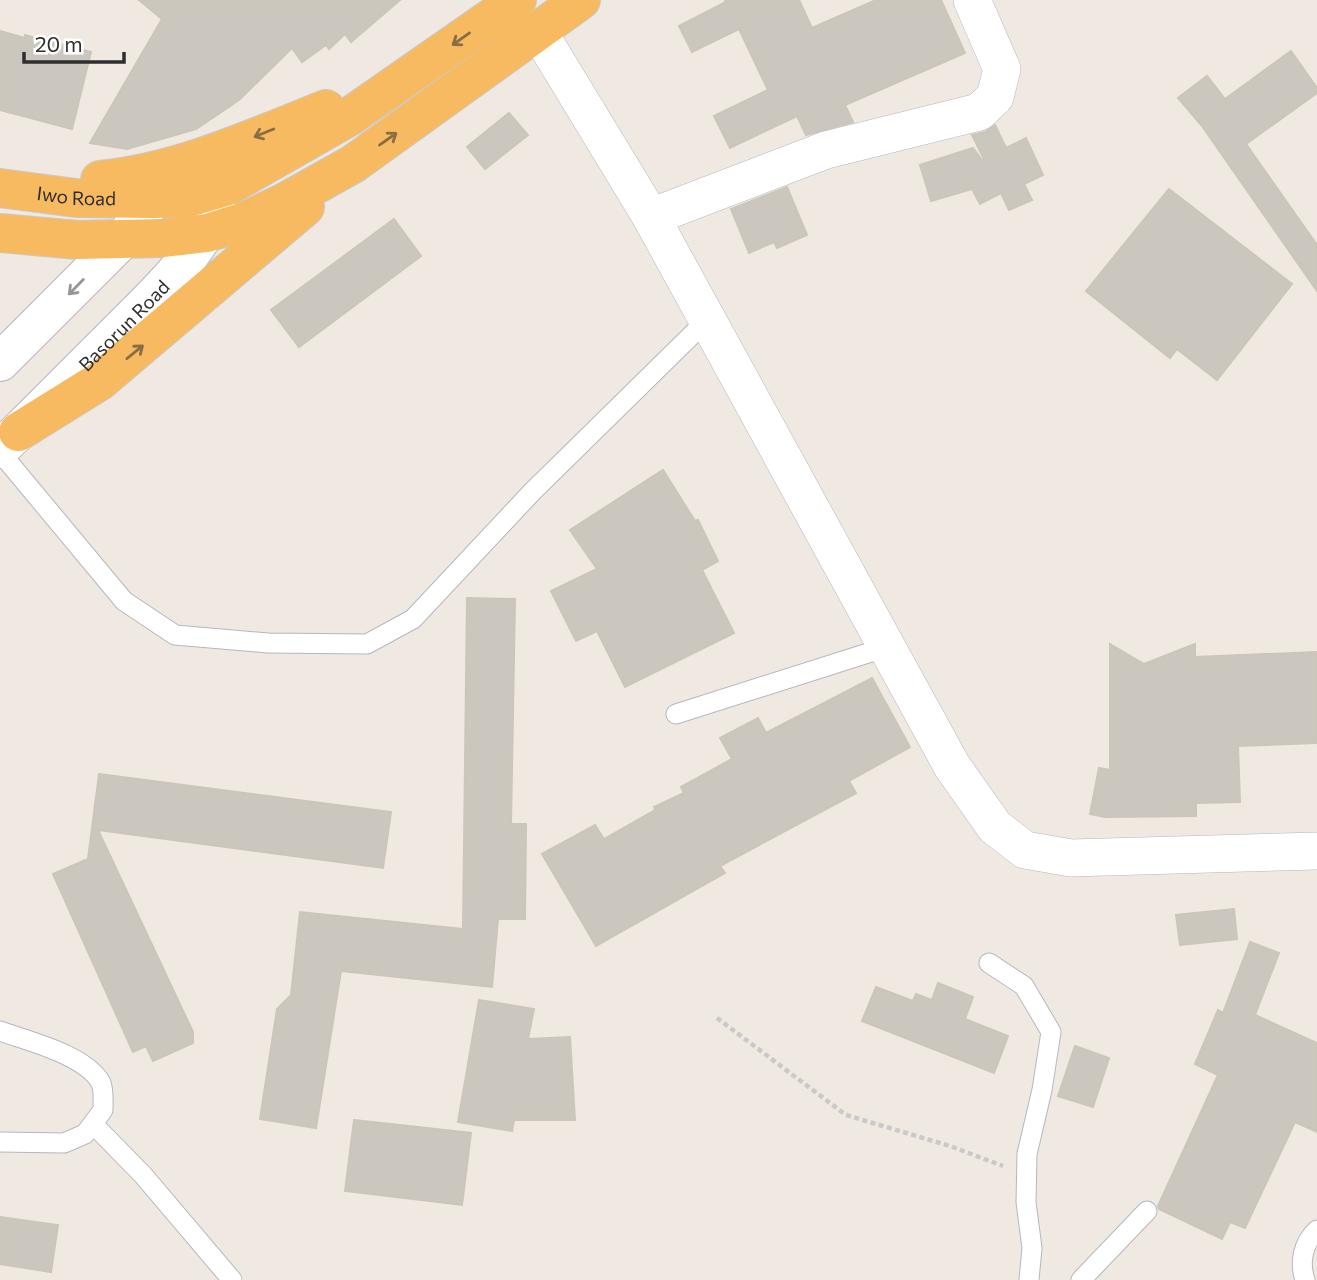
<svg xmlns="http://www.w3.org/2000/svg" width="1317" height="1280" font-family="Commissioner,sans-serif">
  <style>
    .building { fill: #cbc7bf; stroke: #cbc5ba; stroke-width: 2 }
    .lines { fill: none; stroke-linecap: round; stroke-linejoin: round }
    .service-casing { stroke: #b4b7c1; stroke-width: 21 }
    .minor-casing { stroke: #b4b7c1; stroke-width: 38 }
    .secondary-casing { stroke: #b4b7c1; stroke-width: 40 }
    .trunk-casing { stroke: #c9c9c9; stroke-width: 40 }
    .path { stroke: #c9c9c9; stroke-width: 4.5; stroke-dasharray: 5 3.5; stroke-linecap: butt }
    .service { stroke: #fff; stroke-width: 19 }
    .minor { stroke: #fff; stroke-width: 37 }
    .secondary { stroke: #fff; stroke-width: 38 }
    .trunk { stroke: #f8ba60; stroke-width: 38 }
    .oneway { stroke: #896d44 }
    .oneway2 { stroke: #969696 }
    .labels { text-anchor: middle; stroke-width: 5; stroke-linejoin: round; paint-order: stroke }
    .street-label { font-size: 19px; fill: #2e2e2e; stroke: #fff }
  </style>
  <rect width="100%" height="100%" fill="#efe9e1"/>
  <g class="building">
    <polygon points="139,0 400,0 351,42 345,34 329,49 326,45 302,62 292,48 239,100 196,129 127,149 90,143 162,19"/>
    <polygon points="725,0 799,0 812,28 876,0 941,0 965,53 845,105 853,122 806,135 797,116 730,148 714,116 768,90 739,29 692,52 679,26 726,2"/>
    <polygon points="0,31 25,38 25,35 91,52 72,129 0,110"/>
    <polygon points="1291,51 1317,88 1317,93 1246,144 1317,245 1317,291 1202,126 1178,98 1207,76 1225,99"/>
    <polygon points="509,113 528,135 485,169 467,147"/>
    <polygon points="995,125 1006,148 1026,138 1043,175 1024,184 1032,200 1009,210 1001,193 980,204 972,189 931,201 920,165 973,148 982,160 984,159 972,135 985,132"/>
    <polygon points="787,187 807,235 777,248 774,242 749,253 731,209"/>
    <polygon points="1169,189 1292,284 1217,380 1177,349 1170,358 1086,291"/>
    <polygon points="394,219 421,256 299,347 271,310"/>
    <polygon points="663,470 695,521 698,520 718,561 702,570 734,633 625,687 597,631 576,641 551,591 597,569 570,530"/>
    <polygon points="467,598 515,599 511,824 526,824 525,919 498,919 492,987 341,971 316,1128 260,1119 277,1009 291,995 300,912 463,929"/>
    <polygon points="1110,644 1144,664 1195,644 1195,657 1317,652 1317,743 1238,746 1240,802 1196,803 1196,816 1105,817 1090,814 1099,768 1110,770"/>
    <polygon points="872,678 910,747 849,781 856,793 720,866 725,873 596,946 542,854 595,825 604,839 655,810 654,807 684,793 681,787 732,759 720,738 758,718 766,733"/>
    <polygon points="99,774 391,812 383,868 98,830 193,1032 193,1043 153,1061 146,1046 133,1052 53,874 88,859"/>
    <polygon points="1234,909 1237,939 1180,945 1176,915"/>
    <polygon points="1250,942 1279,953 1255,1015 1317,1043 1317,1132 1295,1122 1245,1228 1230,1222 1222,1239 1159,1209 1158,1206 1218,1075 1195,1064 1218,1010 1223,1013"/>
    <polygon points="938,983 973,997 965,1019 1008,1036 994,1073 862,1021 876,987 913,1001 916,994 932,1000"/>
    <polygon points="479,1000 534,1009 528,1039 570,1037 575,1120 514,1120 512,1131 458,1122"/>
    <polygon points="1075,1046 1109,1058 1093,1107 1058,1096"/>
    <polygon points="354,1120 471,1133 462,1205 345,1191"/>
    <polygon points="0,1217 58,1225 51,1272 0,1264"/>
  </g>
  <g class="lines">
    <g class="service-casing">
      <g id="service">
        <polyline points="0,452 124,601 175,635 268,643 367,644 413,619 532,492 707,320"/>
        <polyline points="676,714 887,647"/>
        <polyline points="989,963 1024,986 1051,1032 1042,1090 1027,1154 1026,1202 1032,1248 1029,1280"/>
        <path d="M0,1031c28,10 86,24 101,52 3,7 2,19 2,27l-18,24 -21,9 -64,-1"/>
        <polyline points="93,1124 143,1175 232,1280"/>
        <polyline points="1081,1280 1147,1211"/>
        <path d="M1305,1280c-6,-18 -2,-37 12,-50"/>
      </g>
    </g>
    <g class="minor-casing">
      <g id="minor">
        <polyline points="538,31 651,217 952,766 995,827 1025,850 1071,858 1317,851"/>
        <polyline points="651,217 826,150 979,112 995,97 1002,69 972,0"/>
      </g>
    </g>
    <g class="secondary-casing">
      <g id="secondary">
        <polyline points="0,362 124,238 153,199"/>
        <path id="s1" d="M0,449c38,-36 74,-74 111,-110 39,-40 82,-77 106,-128"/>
      </g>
    </g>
    <g class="trunk-casing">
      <g id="trunk">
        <path d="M100,180c79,-8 153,-42 226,-71"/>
        <path id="s2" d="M0,188l76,10 77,1 35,-1 40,-12 121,-69 168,-117"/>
        <polyline points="0,233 78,240 164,238 207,233 245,221 285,202 353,164 581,0"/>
        <polyline points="18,432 100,381 305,207"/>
      </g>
    </g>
    <polyline class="path" points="717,1018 846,1115 950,1146 1003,1166"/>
    <use href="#service" class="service"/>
    <use href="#minor" class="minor"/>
    <use href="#secondary" class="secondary"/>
    <use href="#trunk" class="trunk"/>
  </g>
  <defs><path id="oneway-shaft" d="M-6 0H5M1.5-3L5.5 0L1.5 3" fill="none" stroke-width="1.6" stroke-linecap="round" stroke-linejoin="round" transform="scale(1.75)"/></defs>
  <g class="oneway">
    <use href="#oneway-shaft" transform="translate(461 39) rotate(145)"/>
    <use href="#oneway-shaft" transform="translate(264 133) rotate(158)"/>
    <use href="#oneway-shaft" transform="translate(388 139) rotate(-35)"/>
    <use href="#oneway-shaft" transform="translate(135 352) rotate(-39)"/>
  </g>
  <use class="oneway2" href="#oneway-shaft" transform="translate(76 287) rotate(134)"/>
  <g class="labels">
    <g class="street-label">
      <text dy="7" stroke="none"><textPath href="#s2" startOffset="77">Iwo Road</textPath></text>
      <text dy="7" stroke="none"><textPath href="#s1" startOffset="175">Basorun Road</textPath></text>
    </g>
  </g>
  <path d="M24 52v10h100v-10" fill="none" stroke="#2e2e2e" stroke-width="3.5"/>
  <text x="35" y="52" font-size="21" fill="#2e2e2e" stroke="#ffffff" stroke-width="5" paint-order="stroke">20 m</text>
</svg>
